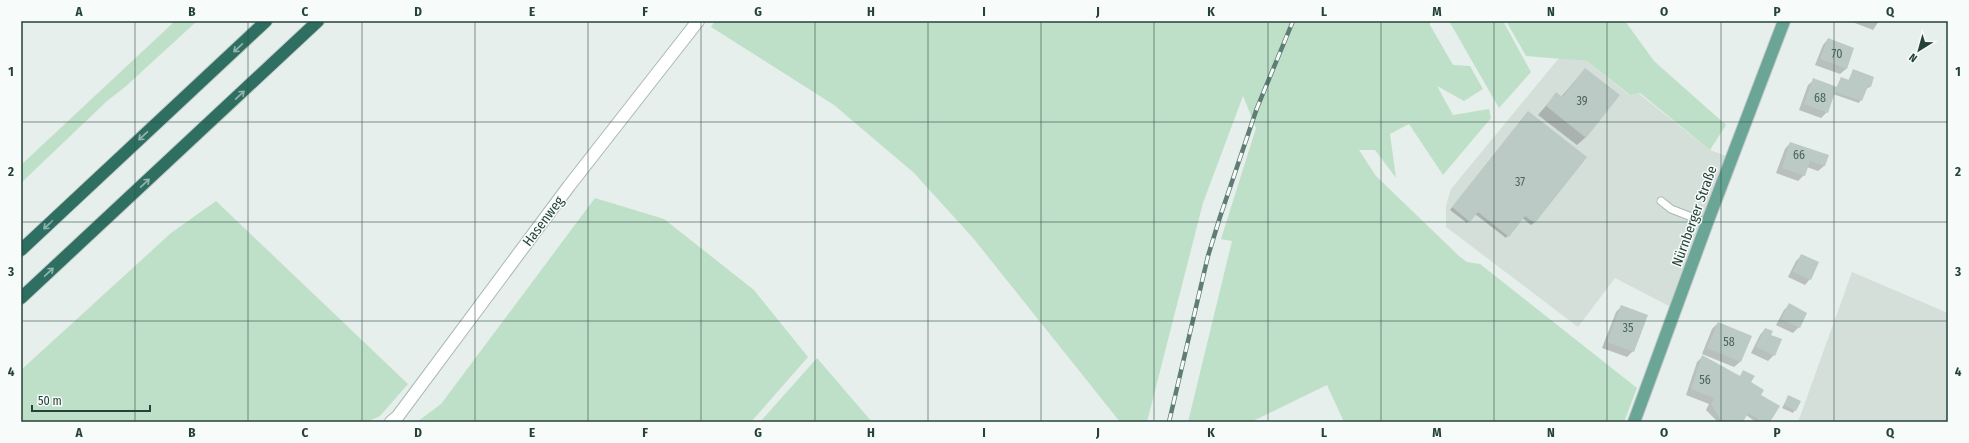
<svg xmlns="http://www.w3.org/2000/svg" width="1969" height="443" font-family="'Fira Sans Condensed',sans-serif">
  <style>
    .built { fill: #d4dfda }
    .green { fill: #bfe0c8 }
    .shadow { fill: #0003 }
    .building { fill: #bbcac4 }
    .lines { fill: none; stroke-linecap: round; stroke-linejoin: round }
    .service-casing { stroke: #a8b8b2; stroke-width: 9 }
    .minor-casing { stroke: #a8b8b2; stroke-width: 14 }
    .primary-casing { stroke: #c2cac8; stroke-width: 14 }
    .motorway-casing { stroke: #c2cac8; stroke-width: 14 }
    .service { stroke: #fff; stroke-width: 7 }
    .minor { stroke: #fff; stroke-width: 12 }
    .primary { stroke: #6aa596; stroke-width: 12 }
    .motorway { stroke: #2f6f62; stroke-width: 12 }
    .rail-casing { stroke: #5f7d75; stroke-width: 4.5 }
    .rail { stroke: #f7fbf9; stroke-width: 3; stroke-dasharray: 9; stroke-linecap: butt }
    .oneway { stroke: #93b5ae }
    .grid { fill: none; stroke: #24423a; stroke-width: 1; stroke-opacity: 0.55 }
    .labels { text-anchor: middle; stroke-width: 3; stroke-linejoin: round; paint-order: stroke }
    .number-label { font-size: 12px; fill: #4a645c }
    .street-label { font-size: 14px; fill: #24423a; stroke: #f7fbf9 }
    .neatline { fill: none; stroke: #24423a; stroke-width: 1.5 }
    .grid-label { font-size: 13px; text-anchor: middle; font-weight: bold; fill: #24423a }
  </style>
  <rect width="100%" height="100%" fill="#e6efeb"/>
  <g class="built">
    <polygon points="1559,58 1587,61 1629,95 1638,93 1710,150 1726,156 1671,307 1615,278 1578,327 1446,227 1446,206 1451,189"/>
    <polygon points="1852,272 1948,313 1948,422 1798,422"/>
  </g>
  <g class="green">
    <polygon points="175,21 197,21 125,87 107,101 21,183 21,165"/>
    <polygon points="715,21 1430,21 1430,25 1453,65 1470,66 1483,89 1464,101 1437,86 1453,115 1489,109 1491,118 1443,175 1409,124 1390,134 1396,178 1375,150 1359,150 1376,176 1459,256 1467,262 1480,264 1637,388 1624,422 1344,422 1327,385 1251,422 1188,422 1232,241 1221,239 1256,128 1243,96 1203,203 1147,422 1120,422 973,238 914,173 834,105 711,27"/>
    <polygon points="1449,21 1503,21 1531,72 1499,108"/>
    <polygon points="1506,21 1625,21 1654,61 1726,125 1710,150 1640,93 1630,95 1587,61 1526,56"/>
    <polygon points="595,198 664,219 754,290 808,357 751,422 417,422 441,404"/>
    <polygon points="216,201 408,384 380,416 367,422 21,422 21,370 171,233"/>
    <polygon points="817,358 872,422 760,422"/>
  </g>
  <g class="shadow">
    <polygon points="1850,21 1879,21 1873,30"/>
    <polygon points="1828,39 1853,49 1846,69 1840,74 1815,65 1823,45"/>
    <polygon points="1585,69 1586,137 1577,145 1538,115 1556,94 1561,97"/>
    <polygon points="1853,71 1873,78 1870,87 1866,89 1859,103 1833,94 1827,112 1821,118 1799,110 1808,85 1814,80 1836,88 1841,78 1848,81"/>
    <polygon points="1526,115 1586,158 1534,223 1531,225 1522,218 1506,238 1475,214 1467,223 1450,210"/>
    <polygon points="1790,143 1828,156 1824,166 1818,171 1807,167 1804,175 1798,181 1776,173 1785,149"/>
    <polygon points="1802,255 1810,279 1805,285 1788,277 1796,261"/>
    <polygon points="1789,305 1799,327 1793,333 1776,325 1784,310"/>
    <polygon points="1622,306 1633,351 1627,357 1602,348 1616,312"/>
    <polygon points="1718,323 1740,362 1734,367 1702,354 1712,329"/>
    <polygon points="1765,329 1770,335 1774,355 1768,361 1751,353 1760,335"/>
    <polygon points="1702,357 1739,377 1744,371 1759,395 1769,422 1756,422 1746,415 1742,422 1718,422 1706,410 1709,404 1686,395 1697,362"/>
    <polygon points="1788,397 1795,410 1793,413 1782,408"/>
  </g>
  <g class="building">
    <polygon points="1828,38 1854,48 1847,69 1820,59"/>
    <polygon points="1585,68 1620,95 1586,138 1546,106 1556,92 1562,97"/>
    <polygon points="1853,69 1874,77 1871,87 1868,86 1862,101 1835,92 1828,113 1804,104 1813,78 1837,87 1841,77 1849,80"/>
    <polygon points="1528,111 1587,157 1535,223 1525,216 1509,237 1478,212 1470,222 1452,207"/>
    <polygon points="1790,142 1829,155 1825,166 1810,161 1805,176 1782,168"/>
    <polygon points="1801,254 1819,262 1811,280 1793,272"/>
    <polygon points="1789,303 1807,313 1800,328 1781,319"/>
    <polygon points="1621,305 1648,315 1634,352 1607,342"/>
    <polygon points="1718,322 1752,336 1741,362 1707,348"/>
    <polygon points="1765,328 1773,331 1771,335 1782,339 1775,356 1756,347"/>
    <polygon points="1702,355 1740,376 1743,370 1755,376 1751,382 1764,390 1761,395 1780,406 1770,422 1763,422 1748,413 1743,422 1721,421 1711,404 1714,398 1691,389"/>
    <polygon points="1788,395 1801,401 1796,411 1784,405"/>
  </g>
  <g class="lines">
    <g class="service-casing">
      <polyline id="service" points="1661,201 1671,209 1707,223"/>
    </g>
    <g class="minor-casing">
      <polyline id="minor" points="391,422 398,416 569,186 698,21"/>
    </g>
    <g class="primary-casing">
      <polyline id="primary" points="1634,422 1707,223 1784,21"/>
    </g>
    <g class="motorway-casing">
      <g id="motorway">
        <polyline points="21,250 266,21"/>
        <polyline points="21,298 318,21"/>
      </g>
    </g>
    <use href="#service" class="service"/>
    <use href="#minor" class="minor"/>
    <use href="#primary" class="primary"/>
    <use href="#motorway" class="motorway"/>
    <g class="rail-casing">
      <polyline id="rail" points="1169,422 1208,256 1220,217 1257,108 1293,21"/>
    </g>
    <use href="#rail" class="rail"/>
  </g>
  <defs><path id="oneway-shaft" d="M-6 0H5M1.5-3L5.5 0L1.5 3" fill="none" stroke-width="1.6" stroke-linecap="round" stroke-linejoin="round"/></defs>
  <g class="oneway">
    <use href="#oneway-shaft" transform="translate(238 48) rotate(137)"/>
    <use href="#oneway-shaft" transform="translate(240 95) rotate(-43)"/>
    <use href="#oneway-shaft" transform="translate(143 136) rotate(137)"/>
    <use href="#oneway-shaft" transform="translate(145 183) rotate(-43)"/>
    <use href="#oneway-shaft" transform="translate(48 225) rotate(137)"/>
    <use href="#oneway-shaft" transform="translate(49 272) rotate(-43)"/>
  </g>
  <path class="grid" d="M135,21v401M248,21v401M362,21v401M475,21v401M588,21v401M701,21v401M815,21v401M928,21v401M1041,21v401M1154,21v401M1268,21v401M1381,21v401M1494,21v401M1607,21v401M1721,21v401M1834,21v401M21,122h1927M21,222h1927M21,321h1927"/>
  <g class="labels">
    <g class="number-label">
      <text x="1837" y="58">70</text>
      <text x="1820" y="102">68</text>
      <text x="1582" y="105">39</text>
      <text x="1799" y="159">66</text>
      <text x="1520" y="186">37</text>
      <text x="1628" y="332">35</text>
      <text x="1729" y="346">58</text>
      <text x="1705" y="384">56</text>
    </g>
    <g class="street-label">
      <text transform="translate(1694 216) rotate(-70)" y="5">Nürnberger Straße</text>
      <text transform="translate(543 221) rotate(-53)" y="5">Hasenweg</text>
    </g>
  </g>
  <rect width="1969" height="443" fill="none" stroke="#f7fbf9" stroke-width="44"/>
  <g transform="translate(1919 50) rotate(217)" stroke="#f7fbf9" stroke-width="3" paint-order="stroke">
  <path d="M0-3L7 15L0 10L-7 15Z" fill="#24423a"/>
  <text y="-6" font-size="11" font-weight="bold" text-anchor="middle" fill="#24423a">N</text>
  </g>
  <path d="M32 405v6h118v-6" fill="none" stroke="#24423a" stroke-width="2"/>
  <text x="38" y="405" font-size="12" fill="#24423a" stroke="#f7fbf9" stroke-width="3" paint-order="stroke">50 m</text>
  <rect x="22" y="22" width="1925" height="399" class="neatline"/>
  <g class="grid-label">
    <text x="79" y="16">A</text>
    <text x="192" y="16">B</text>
    <text x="305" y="16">C</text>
    <text x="418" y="16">D</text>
    <text x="532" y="16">E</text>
    <text x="645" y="16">F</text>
    <text x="758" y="16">G</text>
    <text x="871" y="16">H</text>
    <text x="984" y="16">I</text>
    <text x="1098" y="16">J</text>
    <text x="1211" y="16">K</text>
    <text x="1324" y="16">L</text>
    <text x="1437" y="16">M</text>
    <text x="1551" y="16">N</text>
    <text x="1664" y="16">O</text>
    <text x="1777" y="16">P</text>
    <text x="1890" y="16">Q</text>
    <text x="11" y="76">1</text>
    <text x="1958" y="76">1</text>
    <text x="11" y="176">2</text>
    <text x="1958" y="176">2</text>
    <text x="11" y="276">3</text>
    <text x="1958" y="276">3</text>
    <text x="11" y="376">4</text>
    <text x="1958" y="376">4</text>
    <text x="79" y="437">A</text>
    <text x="192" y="437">B</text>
    <text x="305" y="437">C</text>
    <text x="418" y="437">D</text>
    <text x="532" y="437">E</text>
    <text x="645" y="437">F</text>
    <text x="758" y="437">G</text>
    <text x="871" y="437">H</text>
    <text x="984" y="437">I</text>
    <text x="1098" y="437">J</text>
    <text x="1211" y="437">K</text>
    <text x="1324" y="437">L</text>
    <text x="1437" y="437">M</text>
    <text x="1551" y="437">N</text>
    <text x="1664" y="437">O</text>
    <text x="1777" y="437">P</text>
    <text x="1890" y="437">Q</text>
  </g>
</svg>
